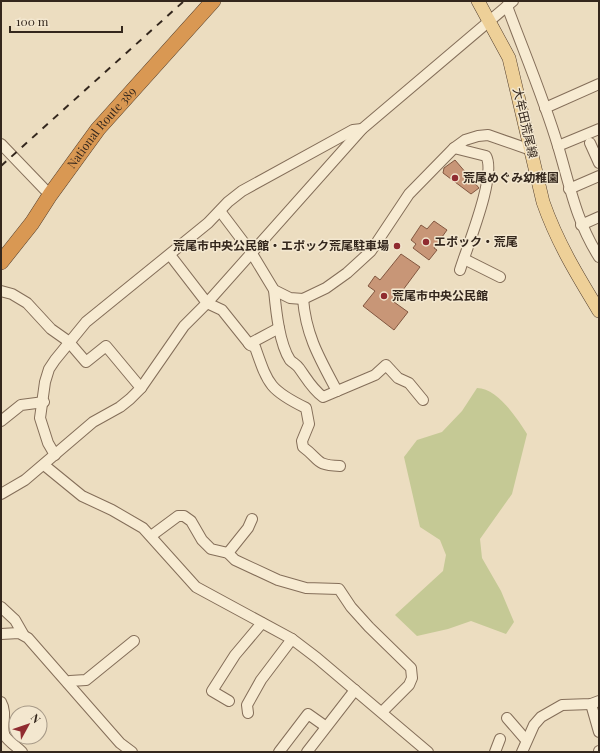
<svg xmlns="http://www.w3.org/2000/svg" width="600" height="753" font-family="'Playfair Display','Noto Sans JP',serif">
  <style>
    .green { fill: #c5c995 }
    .building { fill: #c89677; stroke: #825740 }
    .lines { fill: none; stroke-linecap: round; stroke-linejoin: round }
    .minor-casing { stroke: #846e59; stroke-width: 12 }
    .major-casing { stroke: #513d2d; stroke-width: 14 }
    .highway-casing { stroke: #513d2d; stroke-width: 16 }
    .minor { stroke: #f7ebd2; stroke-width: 10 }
    .major { stroke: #eed098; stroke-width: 13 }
    .highway { stroke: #d99853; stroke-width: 15 }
    .rail { stroke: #34271d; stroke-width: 2; stroke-dasharray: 7 7; stroke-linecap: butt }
    .poi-dot { fill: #902b30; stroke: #f3e7cf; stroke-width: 1.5 }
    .labels { text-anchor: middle; stroke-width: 3; stroke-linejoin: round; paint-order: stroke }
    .street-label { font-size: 12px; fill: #34271d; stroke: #f3e7cf }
    .poi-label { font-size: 12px; font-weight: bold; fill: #34271d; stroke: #f3e7cf; text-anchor: start }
  </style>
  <rect width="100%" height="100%" fill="#ecddc0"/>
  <path class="green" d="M477,388c20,0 40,30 50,46l-15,60 -32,45 2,19 19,33 13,31 -8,12 -35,-13 -23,8 -31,7 -22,-21 48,-44 3,-16 -6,-15 -20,-13 -16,-70 13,-17 25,-8 20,-21z"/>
  <g class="building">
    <polygon points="455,160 479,188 471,194 443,173 444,168"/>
    <polygon points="434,221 447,230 434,248 437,250 429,260 413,248 416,244 411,240 421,225 427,229"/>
    <polygon points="401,254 420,267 394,302 408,312 394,330 363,306 375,291 368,286 375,276 380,280"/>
  </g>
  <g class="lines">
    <g class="minor-casing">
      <g id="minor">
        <path d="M507,6c17,46 37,93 51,140 12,40 18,75 41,111"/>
        <polyline points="545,108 599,84"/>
        <polyline points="590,143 599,163"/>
        <polyline points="1,144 50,195"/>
        <polyline points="558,146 599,129"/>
        <path d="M454,148l32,8c11,19 -19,91 -26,114"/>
        <polyline points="569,189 599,176"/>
        <polyline points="220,211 251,252 274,290 290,298 303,299 326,288 347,273 371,251 409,194 454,148 465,140 478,136 488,135 531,150"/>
        <polyline points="581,225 599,217"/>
        <path d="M170,255l37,48 15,7 28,35 5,2c13,37 14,43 51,61l3,16 -7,17 1,6c18,13 11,18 37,19"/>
        <polyline points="464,259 500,277"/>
        <path d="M274,290c2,20 5,53 16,70 3,3 7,5 9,8 8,11 13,21 24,29l52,-22 11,-10 12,13 11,5 14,17"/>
        <polyline points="1,291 12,294 27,303 51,329 68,341 86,362 106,346 141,388"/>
        <path d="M303,299c3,37 17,60 34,92"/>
        <polyline points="249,344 279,328"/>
        <polyline points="1,421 21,405 44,402"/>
        <polyline points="55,455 48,443 40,418 45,382 49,369 55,360 86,322 208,223 228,202 242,191 353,130 362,129"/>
        <polyline points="44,465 82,496 112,510 143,528 196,587 292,639 317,658 428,752"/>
        <polyline points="1,494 25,480 93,422 120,407 130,399 141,388 184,326 207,303 362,129 513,1"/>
        <polyline points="151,536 178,516 184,516 191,521 202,540 211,549 228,553 235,560 278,580 306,588 339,589 351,607 369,627 411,668 412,678 409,685 382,712"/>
        <polyline points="228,553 248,528 252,519"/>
        <polyline points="1,607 15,620 23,634"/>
        <polyline points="1,634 19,633 28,638 120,743 132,752"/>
        <polyline points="68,683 70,681 86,680 134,641"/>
        <polyline points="229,701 212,691 235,655 262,623"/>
        <path d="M1,702c7,12 -1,25 4,34 4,6 12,11 17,16"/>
        <polyline points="591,704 599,732"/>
        <polyline points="248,713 247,705 261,680 292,639"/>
        <polyline points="507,718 526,740"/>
        <polyline points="279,752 308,714 325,726"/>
        <polyline points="307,752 355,690"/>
        <polyline points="495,752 500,739"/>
        <polyline points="522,752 534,725 541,717 562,705 591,704 599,701"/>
        <polyline points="599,752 599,751"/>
      </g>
    </g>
    <g class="major-casing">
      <path id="major" d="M478,1l31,57 34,144c14,40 34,73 56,109"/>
    </g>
    <g class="highway-casing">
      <g id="highway">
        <path id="s1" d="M1,262l31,-39 18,-28 48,-66 115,-128"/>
      </g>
    </g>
    <use href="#minor" class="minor"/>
    <use href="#major" class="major"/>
    <use href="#highway" class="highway"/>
    <polyline class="rail" points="1,166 184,1"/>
  </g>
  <g class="poi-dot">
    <circle cx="455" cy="178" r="4"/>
    <circle cx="426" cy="242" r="4"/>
    <circle cx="397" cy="246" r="4"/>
    <circle cx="384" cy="296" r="4"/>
  </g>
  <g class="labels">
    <g class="street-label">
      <text transform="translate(525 123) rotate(77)" y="4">大牟田荒尾線</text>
      <text dy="4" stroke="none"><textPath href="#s1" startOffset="168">National Route 389</textPath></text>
    </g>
    <g class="poi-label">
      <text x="463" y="182">荒尾めぐみ幼稚園</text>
      <text x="434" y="246">エポック・荒尾</text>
      <text x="389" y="250" text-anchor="end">荒尾市中央公民館・エポック荒尾駐車場</text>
      <text x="392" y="300">荒尾市中央公民館</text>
    </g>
  </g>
  <rect width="600" height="753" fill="none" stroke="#34271d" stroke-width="4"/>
  <g transform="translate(28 725) rotate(50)"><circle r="19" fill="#f3e7cf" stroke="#a79a88"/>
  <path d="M0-3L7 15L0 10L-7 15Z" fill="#902b30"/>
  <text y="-6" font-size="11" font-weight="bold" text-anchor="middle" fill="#34271d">N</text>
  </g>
  <path d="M10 26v6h112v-6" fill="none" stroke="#34271d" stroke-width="2"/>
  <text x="16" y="26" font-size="12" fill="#34271d" stroke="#f3e7cf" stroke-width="3" paint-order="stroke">100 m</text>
</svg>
